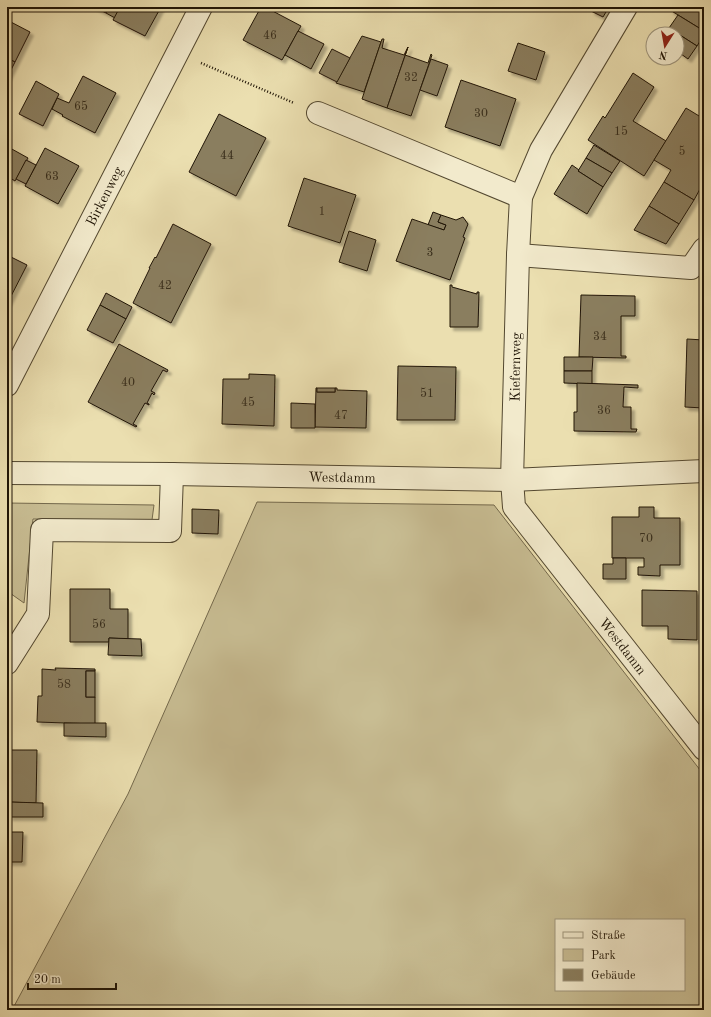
<svg xmlns="http://www.w3.org/2000/svg" width="711" height="1017" font-family="'Old Standard TT',serif">
  <style>
    .green { fill: #c8bd93; stroke: #74694c; fill-rule: evenodd }
    .building { fill: #8a7e5e; stroke: #201506; filter: url(#shadow) }
    .lines { fill: none; stroke-linecap: round; stroke-linejoin: round }
    .minor-casing { stroke: #534830; stroke-width: 24 }
    .path { stroke: #201506; stroke-width: 2.5; stroke-dasharray: 1 2; stroke-linecap: butt }
    .minor { stroke: #f2eacc; stroke-width: 22 }
    .labels { text-anchor: middle; stroke-width: 4; stroke-linejoin: round; paint-order: stroke }
    .number-label { font-size: 12px; fill: #3a2f1c }
    .street-label { font-size: 14px; fill: #201506; stroke: #f2eacc }
  </style>
  <defs>
    <filter id="shadow"><feDropShadow dx="3.5" dy="3.5" stdDeviation="1" flood-color="#0004"/></filter>
  </defs>
  <rect width="100%" height="100%" fill="#ebdfb0"/>
  <filter id="stains"><feTurbulence type="fractalNoise" baseFrequency=".005" numOctaves="4"/><feColorMatrix values="0 0 0 0 .2 0 0 0 0 .09 0 0 0 0 .02 0 0 0 .5 -.17"/></filter>
  <radialGradient id="worn" r=".72"><stop offset=".6" stop-color="#630" stop-opacity="0"/><stop offset="1" stop-color="#630" stop-opacity=".3"/></radialGradient>
  <g class="green">
    <path d="M257,502l237,3 210,270v235h-692l116,-216zM556,920h128v70h-128z"/>
    <polygon points="7,503 154,505 152,520 33,519 24,603 7,591"/>
  </g>
  <g class="building">
    <polygon points="94,7 109,7 106,13"/>
    <polygon points="109,7 120,7 115,18 106,13"/>
    <polygon points="120,7 161,7 145,36 113,20"/>
    <polygon points="261,7 265,7 301,26 282,60 243,40"/>
    <polygon points="593,7 609,7 603,17 591,11"/>
    <polygon points="672,7 704,7 704,31 670,10"/>
    <polygon points="678,15 704,31 704,35 697,46 669,28"/>
    <polygon points="7,20 30,32 15,62 7,58"/>
    <polygon points="669,28 697,46 688,59 677,51 677,34 665,34"/>
    <polygon points="298,31 324,44 311,69 285,55"/>
    <polygon points="362,36 381,42 364,92 336,83"/>
    <polygon points="382,39 384,39 382,48 404,55 408,47 387,108 362,99"/>
    <polygon points="518,43 545,52 536,80 508,71"/>
    <polygon points="408,47 405,55 428,63 431,54 432,55 411,116 387,108"/>
    <polygon points="332,49 350,58 337,82 319,73"/>
    <polygon points="7,58 15,62 7,78"/>
    <polygon points="431,59 448,65 437,96 420,90"/>
    <polygon points="633,73 654,87 633,121 666,141 644,176 588,140 603,116 605,118"/>
    <polygon points="83,76 116,93 95,133 62,116 63,115 52,109 57,98 69,103"/>
    <polygon points="461,80 516,99 500,146 445,127"/>
    <polygon points="36,81 59,94 43,126 19,114"/>
    <polygon points="686,108 704,119 704,191 700,189 694,200 664,182 671,170 654,160"/>
    <polygon points="219,114 266,138 236,196 189,172"/>
    <polygon points="594,145 620,161 612,173 586,158"/>
    <polygon points="10,148 28,158 15,181 7,176 7,154"/>
    <polygon points="45,148 79,166 58,204 25,186"/>
    <polygon points="586,158 612,173 603,187 578,171"/>
    <polygon points="26,160 36,165 26,184 16,179"/>
    <polygon points="572,165 579,170 578,171 603,187 587,214 554,194"/>
    <polygon points="304,178 356,195 340,243 288,226"/>
    <polygon points="664,182 694,200 679,224 649,206"/>
    <polygon points="649,206 679,224 666,244 634,230"/>
    <polygon points="433,212 441,215 438,222 446,225 444,230 428,225"/>
    <polygon points="441,215 456,220 463,217 468,224 463,237 465,238 450,280 396,261 412,219 444,230 446,225 438,222"/>
    <polygon points="173,224 211,244 171,323 133,303 150,268 149,268 155,257 156,258"/>
    <polygon points="349,231 376,240 367,271 339,262"/>
    <polygon points="7,255 27,265 7,304"/>
    <polygon points="450,285 452,285 452,287 477,294 477,292 479,292 478,327 450,327"/>
    <polygon points="106,293 132,307 126,319 100,305"/>
    <polygon points="581,295 635,296 635,316 621,316 621,356 626,356 626,358 579,357"/>
    <polygon points="100,305 126,319 113,343 87,330"/>
    <polygon points="687,339 704,340 704,408 685,407"/>
    <polygon points="119,344 168,370 167,372 163,370 151,391 155,393 154,395 152,393 147,403 149,404 149,405 145,403 133,424 137,426 136,427 88,402"/>
    <polygon points="564,357 593,357 592,371 564,371"/>
    <polygon points="398,366 456,367 455,420 397,420"/>
    <polygon points="564,371 592,371 592,384 564,383"/>
    <polygon points="249,374 275,375 274,426 222,424 223,379 249,379"/>
    <polygon points="577,383 638,385 638,388 624,387 623,407 631,407 631,429 637,429 636,432 574,431 574,412 577,412"/>
    <polygon points="316,388 317,388 317,392 335,392 335,388 337,388 337,390 367,391 366,428 315,427"/>
    <rect x="317" y="388" width="18" height="4"/>
    <polygon points="291,403 315,404 315,428 291,428"/>
    <polygon points="639,507 654,507 654,518 680,518 680,565 660,565 660,576 638,575 638,567 644,567 644,558 612,558 612,517 639,517"/>
    <polygon points="192,509 219,510 218,534 192,533"/>
    <polygon points="613,558 626,558 626,579 603,579 603,564 613,564"/>
    <polygon points="70,589 110,589 110,609 128,609 128,639 109,638 109,642 70,642"/>
    <polygon points="642,590 697,591 697,640 668,639 668,626 642,626"/>
    <polygon points="109,638 141,639 142,656 108,655"/>
    <polygon points="55,668 95,669 95,671 86,671 86,697 95,697 95,724 37,722 38,696 42,696 42,669 56,670"/>
    <rect x="86" y="671" width="9" height="26"/>
    <polygon points="64,723 106,723 106,737 64,736"/>
    <polygon points="7,750 37,750 36,803 7,802"/>
    <polygon points="10,802 43,803 43,817 9,817"/>
    <polygon points="7,832 23,832 22,862 7,862"/>
  </g>
  <g class="lines">
    <g class="minor-casing">
      <g id="minor">
        <polyline points="626,7 541,150 521,197 518,255 512,480 514,507 704,749"/>
        <polyline points="318,113 521,197"/>
        <polyline points="518,255 691,268 704,249"/>
        <polyline points="7,385 201,7"/>
        <polyline points="7,473 172,474 512,480 704,471"/>
        <polyline points="7,663 38,614 42,530 170,531 172,474"/>
      </g>
    </g>
    <polyline class="path" points="201,63 294,103"/>
    <use href="#minor" class="minor"/>
  </g>
  <g class="labels">
    <g class="number-label">
      <text x="270" y="39">46</text>
      <text x="411" y="81">32</text>
      <text x="81" y="110">65</text>
      <text x="481" y="117">30</text>
      <text x="621" y="135">15</text>
      <text x="682" y="155">5</text>
      <text x="227" y="159">44</text>
      <text x="52" y="180">63</text>
      <text x="322" y="215">1</text>
      <text x="430" y="256">3</text>
      <text x="165" y="289">42</text>
      <text x="600" y="340">34</text>
      <text x="128" y="386">40</text>
      <text x="427" y="397">51</text>
      <text x="248" y="406">45</text>
      <text x="604" y="414">36</text>
      <text x="341" y="419">47</text>
      <text x="646" y="542">70</text>
      <text x="99" y="628">56</text>
      <text x="64" y="688">58</text>
    </g>
    <g class="street-label">
      <text transform="translate(104 196) rotate(-63)" y="5">Birkenweg</text>
      <text transform="translate(515 367) rotate(-89)" y="5">Kiefernweg</text>
      <text transform="translate(342 477) rotate(1)" y="5">Westdamm</text>
      <text transform="translate(623 646) rotate(52)" y="5">Westdamm</text>
    </g>
  </g>
  <rect width="711" height="1017" fill="none" stroke="#ebdfb0" stroke-width="24"/>
  <rect x="8" y="8" width="695" height="1001" fill="none" stroke="#201506" stroke-width="2"/>
  <rect x="12" y="12" width="687" height="993" fill="none" stroke="#201506"/>
  <rect x="555" y="919" width="130" height="72" fill="#f2eacc" stroke="#9e957d"/>
  <rect x="563" y="932" width="20" height="6" fill="#f2eacc" stroke="#9e957d"/>
  <text x="591" y="939" font-size="12" fill="#201506">Straße</text>
  <rect x="563" y="949" width="20" height="12" fill="#c8bd93" stroke="#9e957d"/>
  <text x="591" y="959" font-size="12" fill="#201506">Park</text>
  <rect x="563" y="969" width="20" height="12" fill="#8a7e5e" stroke="#9e957d"/>
  <text x="591" y="979" font-size="12" fill="#201506">Gebäude</text>
  <g transform="translate(665 46) rotate(191)"><circle r="19" fill="#f2eacc" stroke="#9e957d"/>
  <path d="M0-3L7 15L0 10L-7 15Z" fill="#8f2418"/>
  <text y="-6" font-size="11" font-weight="bold" text-anchor="middle" fill="#201506">N</text>
  </g>
  <path d="M28 983v6h88v-6" fill="none" stroke="#201506" stroke-width="2"/>
  <text x="34" y="983" font-size="12" fill="#201506" stroke="#f2eacc" stroke-width="3" paint-order="stroke">20 m</text>
  <rect width="100%" height="100%" filter="url(#stains)"/>
  <rect width="100%" height="100%" fill="url(#worn)"/>
</svg>
